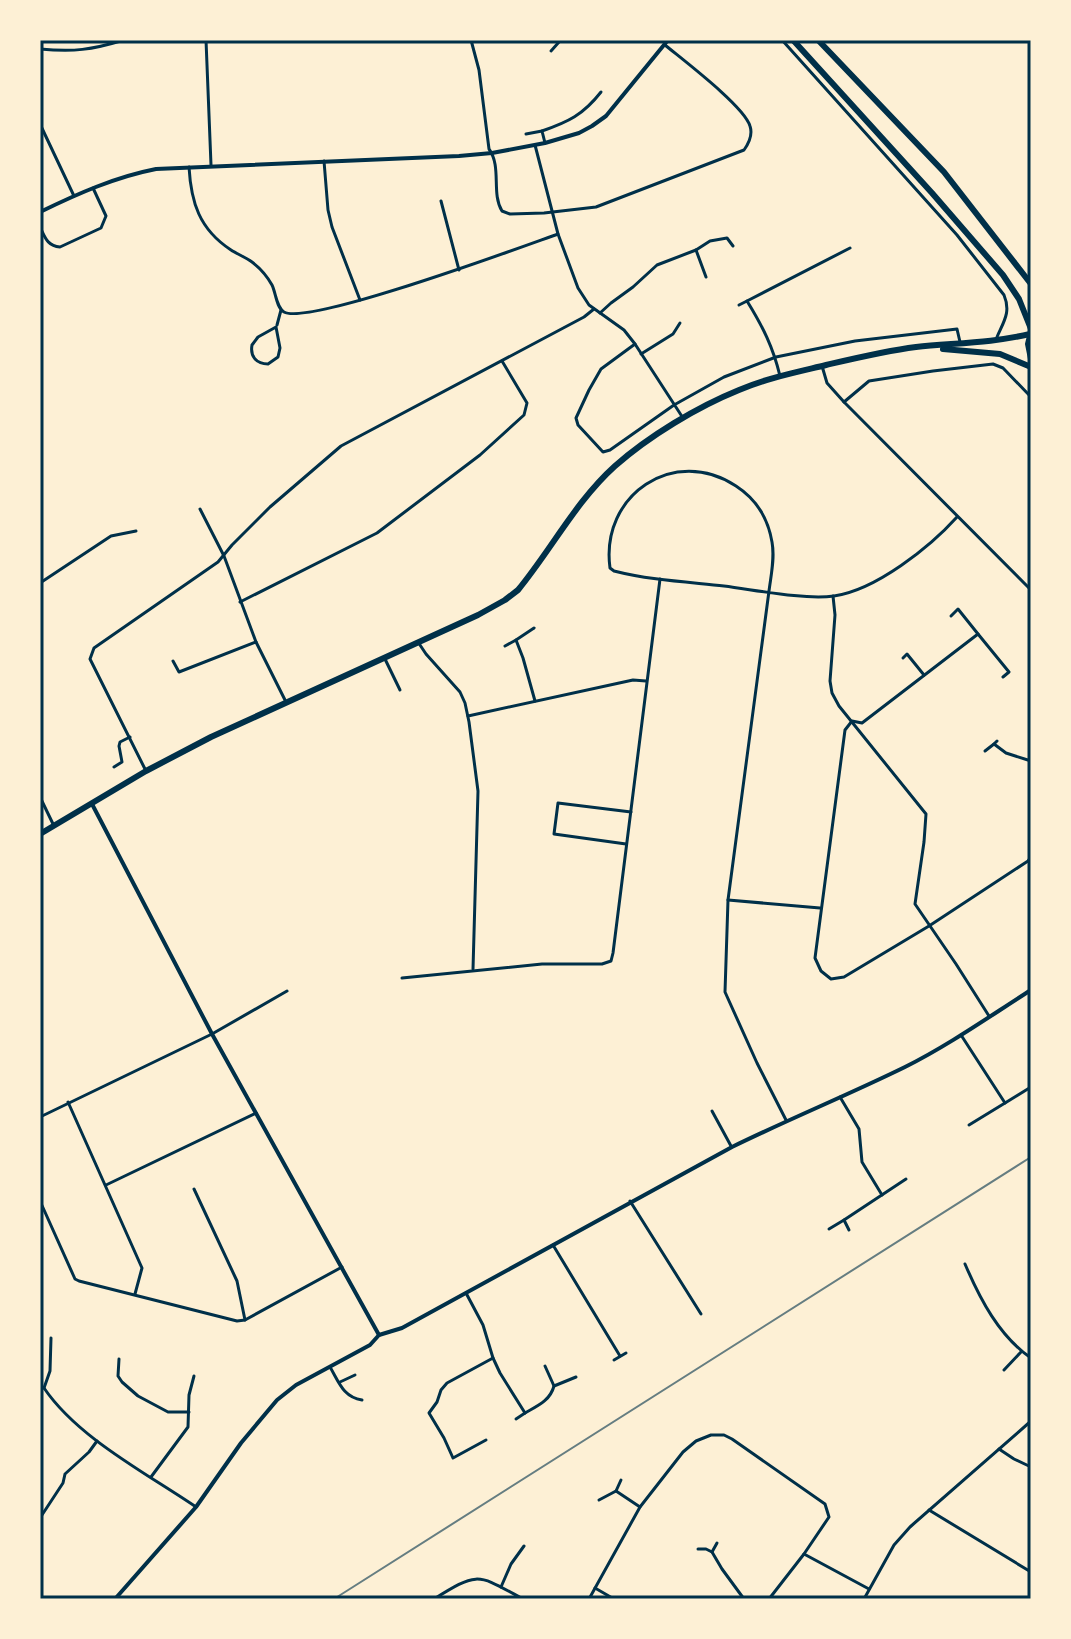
<svg xmlns="http://www.w3.org/2000/svg" width="1071" height="1639" font-family="'Space Grotesk',sans-serif">
  <style>
    .lines { fill: none; stroke-linecap: round; stroke-linejoin: round }
    .minor { stroke: #003049; stroke-width: 3 }
    .tertiary { stroke: #003049; stroke-width: 4 }
    .trunk { stroke: #003049; stroke-width: 6 }
    .rail { stroke: #657d81; stroke-width: 2 }
    .neatline { fill: none; stroke: #003049; stroke-width: 3 }
  </style>
  <rect width="100%" height="100%" fill="#fdf0d5"/>
  <g class="lines">
    <g class="minor">
      <polyline points="206,40 211,165"/>
      <path d="M471,40l8,30 10,79c13,18 2,44 13,62l8,3 34,-1 52,-6 148,-57c5,-7 9,-15 6,-24 -6,-20 -67,-66 -85,-81"/>
      <path d="M782,40l175,195 47,60c7,17 0,26 -7,42"/>
      <path d="M40,49c34,3 51,1 84,-9"/>
      <polyline points="551,51 559,42"/>
      <polyline points="40,124 74,196"/>
      <polyline points="526,134 542,131"/>
      <path d="M545,143l-3,-12c26,-9 41,-16 59,-39"/>
      <polyline points="535,145 558,234 578,288 589,305 624,330 635,344"/>
      <polyline points="324,161 328,210 332,227 360,300"/>
      <path d="M189,167c2,35 10,62 42,83 6,4 14,7 21,12 8,6 15,14 20,23 4,8 4,22 12,27 25,14 237,-65 274,-78"/>
      <polyline points="441,201 459,270"/>
      <path d="M40,227c5,10 7,19 20,20l41,-19 5,-12 -13,-28"/>
      <polyline points="696,250 706,277"/>
      <polyline points="739,305 747,301"/>
      <polyline points="600,313 611,303 633,287 657,265 696,250 710,241 727,238 733,246"/>
      <polyline points="277,325 281,310"/>
      <path d="M276,327l4,21 -2,9 -10,7c-12,0 -18,-8 -16,-19l6,-8z"/>
      <polyline points="641,354 673,334 680,323"/>
      <polyline points="822,366 827,383 844,402 1031,590"/>
      <path d="M780,376c-7,-29 -17,-49 -33,-75l103,-53"/>
      <polyline points="844,402 869,381 933,371 993,364 1003,368 1031,397"/>
      <polyline points="683,418 635,344 601,369 589,390 576,418 578,425 603,452 610,450 674,405 724,377 776,357 855,341 957,329 960,342"/>
      <polyline points="200,509 224,556 256,642 286,702"/>
      <polyline points="40,583 111,536 136,531"/>
      <polyline points="833,596 835,615 830,681 832,693 839,706 926,814 924,842 915,904 956,964 989,1016"/>
      <polyline points="240,602 377,533 480,455 524,415 527,403 502,361"/>
      <polyline points="951,616 958,609 978,634"/>
      <polyline points="516,640 534,628"/>
      <polyline points="418,642 426,654 460,692 465,703 469,722 478,791 473,969"/>
      <polyline points="505,646 516,640 523,658 535,701"/>
      <polyline points="384,657 400,690"/>
      <polyline points="903,658 907,654 924,675"/>
      <polyline points="173,661 179,672 256,642"/>
      <polyline points="1003,677 1009,672 978,634 862,723 852,721 845,730 815,958 821,971 831,979 844,977 929,926 1028,861 1031,857"/>
      <polyline points="468,716 633,680 646,681"/>
      <polyline points="997,741 994,744 1006,753 1031,761"/>
      <polyline points="985,751 994,744"/>
      <polyline points="114,767 122,762 119,746 120,742 130,737"/>
      <polyline points="146,771 90,659 94,648 218,562 232,545 270,507 341,446 584,317 594,309"/>
      <polyline points="40,797 54,826"/>
      <polyline points="626,844 554,834 558,803 631,812"/>
      <polyline points="728,900 820,908"/>
      <polyline points="402,978 542,964 602,964 611,961 613,953 660,579"/>
      <polyline points="961,1035 1005,1103 969,1125"/>
      <polyline points="840,1097 859,1129 862,1162 882,1195"/>
      <polyline points="68,1102 142,1268 135,1294"/>
      <polyline points="1005,1103 1031,1087"/>
      <polyline points="712,1111 731,1146"/>
      <polyline points="40,1117 212,1034 287,991"/>
      <path d="M786,1120l-29,-57 -32,-71 3,-92 41,-309c2,-16 6,-33 3,-49 -4,-24 -16,-43 -36,-56 -62,-41 -136,9 -126,82l4,3c35,9 73,11 110,15 32,4 80,14 110,10 42,-6 96,-49 123,-79"/>
      <polyline points="106,1185 256,1113"/>
      <polyline points="194,1189 237,1281 245,1320"/>
      <polyline points="40,1201 75,1279 79,1281 237,1321 245,1320 342,1267"/>
      <polyline points="630,1201 701,1314"/>
      <polyline points="844,1220 906,1179"/>
      <polyline points="829,1229 844,1220 849,1230"/>
      <polyline points="553,1245 620,1356"/>
      <path d="M965,1264c15,35 34,72 66,94"/>
      <path d="M466,1293l17,32 10,33 7,15 25,40c12,-7 25,-12 29,-27l-9,-20"/>
      <polyline points="119,1359 118,1376 122,1382 138,1396 168,1412 189,1412"/>
      <polyline points="614,1360 626,1353"/>
      <path d="M330,1367c9,15 13,30 32,33"/>
      <polyline points="1004,1370 1021,1352"/>
      <polyline points="340,1382 355,1375"/>
      <path d="M40,1386l4,2c34,50 102,85 152,119"/>
      <polyline points="554,1386 576,1377"/>
      <polyline points="44,1388 50,1371 51,1338"/>
      <polyline points="516,1419 525,1413"/>
      <polyline points="486,1440 453,1458 444,1438 429,1413 437,1402 441,1390 447,1383 493,1358"/>
      <polyline points="999,1449 1014,1459 1031,1467"/>
      <polyline points="151,1477 188,1427 189,1395 194,1376"/>
      <polyline points="621,1480 616,1491 640,1507"/>
      <polyline points="599,1500 616,1491"/>
      <polyline points="929,1510 1031,1572"/>
      <polyline points="40,1518 63,1483 65,1474 89,1452 97,1441"/>
      <polyline points="698,1549 706,1549 712,1552 722,1569 744,1599"/>
      <polyline points="712,1552 717,1543"/>
      <polyline points="501,1587 511,1564 524,1546"/>
      <polyline points="595,1588 614,1599"/>
      <path d="M434,1599c45,-28 43,-25 89,0"/>
      <polyline points="589,1599 640,1507 683,1452 696,1441 711,1435 724,1435 732,1439 825,1504 829,1517 804,1554"/>
      <polyline points="769,1599 804,1554 869,1589"/>
      <polyline points="864,1599 894,1545 910,1527 1031,1421"/>
    </g>
    <g class="tertiary">
      <path d="M40,212c37,-18 75,-35 116,-43l303,-13 33,-3 53,-10 34,-10 13,-7 14,-10 62,-76"/>
      <polyline points="92,804 212,1034 379,1335"/>
      <path d="M115,1599l81,-92 45,-64 36,-43 19,-15 74,-40 9,-10 23,-7 330,-181c57,-28 116,-52 173,-80 44,-22 85,-51 126,-77"/>
    </g>
    <g class="trunk">
      <polyline points="793,40 932,193 1003,275 1019,299 1031,329"/>
      <polyline points="818,40 944,172 1031,284"/>
      <polyline points="1031,332 1028,344 1031,359"/>
      <polyline points="943,349 1000,354 1031,367"/>
      <path d="M40,834l106,-63 65,-34 267,-122 27,-15 13,-10c33,-40 58,-89 97,-124 34,-30 82,-59 124,-76 28,-12 58,-18 87,-25 30,-7 59,-14 90,-18 38,-4 76,-4 114,-13"/>
    </g>
    <polyline class="rail" points="334,1599 1031,1157"/>
  </g>
  <rect width="1071" height="1639" fill="none" stroke="#fdf0d5" stroke-width="84"/>
  <rect x="42" y="42" width="987" height="1555" class="neatline"/>
</svg>
